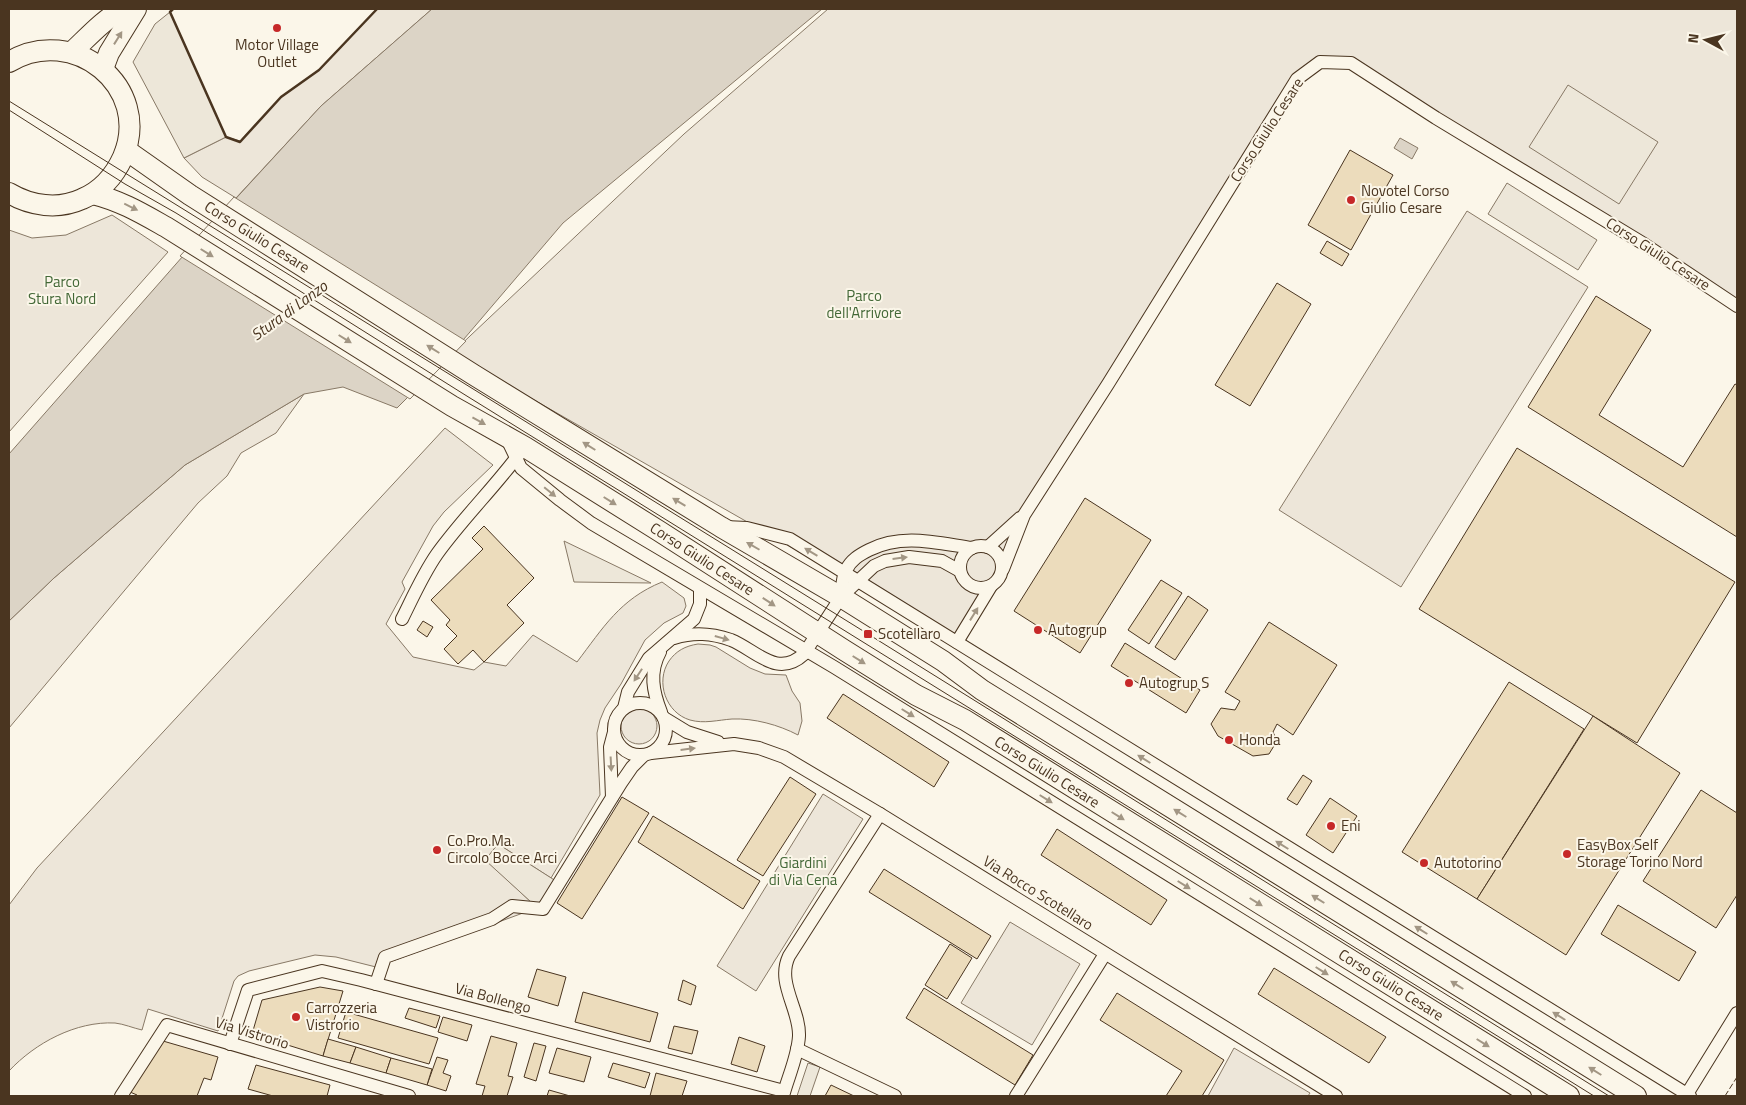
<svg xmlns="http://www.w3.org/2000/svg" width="1746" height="1105" font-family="'Titillium Web',sans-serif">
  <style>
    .green { fill: #ede6d9; stroke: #887966 }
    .parking { fill: #ede7d9; stroke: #887966 }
    .water { fill: #dcd4c6; stroke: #887966 }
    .pier { fill: #fbf6e9; stroke: #887966 }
    .building { fill: #ecdcbc; stroke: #4a3520 }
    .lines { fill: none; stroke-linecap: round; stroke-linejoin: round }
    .street-casing { stroke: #4a3520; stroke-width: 14 }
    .primary-casing { stroke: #4a3520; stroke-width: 22 }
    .street { stroke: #fbf6e9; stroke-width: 12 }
    .primary { stroke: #fbf6e9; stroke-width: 20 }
    .tram { stroke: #4a3520; stroke-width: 1 }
    .fence { stroke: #4a3520; stroke-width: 1; stroke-dasharray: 6 2.5; stroke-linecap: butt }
    .wall { stroke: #4a3520; stroke-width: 2.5 }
    .oneway { fill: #a29684 }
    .poi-dot { fill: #c62828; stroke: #fbf6e9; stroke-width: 2 }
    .labels { text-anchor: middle; stroke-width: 4; stroke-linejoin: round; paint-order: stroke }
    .poi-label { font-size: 15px; fill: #4a3520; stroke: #fbf6e9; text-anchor: start }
    .street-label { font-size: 15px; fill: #4a3520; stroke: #fbf6e9 }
    .park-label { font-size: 15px; fill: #436837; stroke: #fbf6e9 }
    .water-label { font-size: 16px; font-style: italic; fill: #4a3520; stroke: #fbf6e9 }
  </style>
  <rect width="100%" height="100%" fill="#fbf6e9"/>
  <g class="green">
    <polygon points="377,9 432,9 321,106 236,198 202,177 184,158 226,137 240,141 281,97 319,70"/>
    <polygon points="828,9 1737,9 1737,306 1351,63 1320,62 1296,79 1038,491 957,642 452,353 684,134"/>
    <polygon points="1467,211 1588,287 1401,587 1279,510"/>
    <polygon points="112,215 168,252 9,432 9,230 32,238 66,235"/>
    <polygon points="304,394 276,433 241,453 227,476 198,503 9,728 9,621 54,578 185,465"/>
    <path d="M445,428l48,37 -49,47 -11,14 -31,56 3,7 -19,35 27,33 61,13 10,-8 22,4 27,-31 44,27c26,-34 43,-63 85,-80l22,16 2,8 -3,7 -19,10 -19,17 -24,44 -16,24 -5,12 -3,13 3,62 -49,83 -53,-34 -12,16 45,42 -8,11 -147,54 -40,-10 -21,-2 -66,16 -11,5 -4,5 -16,50 -70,-22 -6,21c-9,-2 -18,-6 -27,-7 -39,-2 -80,20 -106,48v-166l28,-37z"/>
    <path d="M698,644l12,1 6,2 34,21 15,6 21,1 6,16 8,12 2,18 -4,14c-19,-10 -44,-17 -66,-16 -14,1 -28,5 -42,1 -24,-7 -35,-38 -21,-59 7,-10 16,-15 29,-17z"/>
    <circle cx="639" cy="726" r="18"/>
    <polygon points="823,794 863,819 756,991 717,966"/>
    <polygon points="1010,922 1080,964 1032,1045 961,1003"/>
    <polygon points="1234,1048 1310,1093 1308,1096 1208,1096"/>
  </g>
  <g class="parking">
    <polygon points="170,12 226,137 184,158 133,62 155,24"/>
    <polygon points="1568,85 1658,142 1619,204 1529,147"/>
    <polygon points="1507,183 1597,240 1578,270 1488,214"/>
    <polygon points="564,541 651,583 574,582"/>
    <polygon points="498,844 559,883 543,909 531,902 485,860"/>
    <polygon points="808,1063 820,1067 810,1096 797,1096"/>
  </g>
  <g class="water">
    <polygon points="432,9 822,9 563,223 452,353 397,408 343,387 304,394 185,465 54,578 9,621 9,454 183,256 321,106"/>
    <polygon points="1400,138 1418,148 1412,159 1394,148"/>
  </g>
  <polygon class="pier" points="234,197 466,341 410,399 180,256"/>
  <g class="building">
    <polygon points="1350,150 1393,175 1351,250 1308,225"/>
    <polygon points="1327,241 1349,254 1342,266 1320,253"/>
    <polygon points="1277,283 1311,304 1250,406 1215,385"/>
    <polygon points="1596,296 1651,330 1599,415 1683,467 1735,384 1737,385 1737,537 1528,407"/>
    <polygon points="1517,448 1735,582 1637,743 1419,609"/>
    <polygon points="1085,498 1151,540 1080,653 1014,611"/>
    <polygon points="484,526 534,578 507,605 524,623 484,662 473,650 458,664 444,649 457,636 446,625 450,620 431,600 483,549 472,538"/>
    <polygon points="1161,580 1182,593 1149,644 1128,630"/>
    <polygon points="1188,596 1208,610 1175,660 1155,647"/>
    <polygon points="423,621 433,627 427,637 417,630"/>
    <polygon points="1269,622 1337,665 1293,735 1277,724 1273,732 1277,741 1269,754 1253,756 1218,736 1211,724 1221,708 1235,710 1240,701 1225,692"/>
    <polygon points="1125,643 1200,690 1186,713 1111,666"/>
    <polygon points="1509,682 1584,729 1477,899 1402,852"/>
    <polygon points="843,694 949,762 934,787 827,718"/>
    <polygon points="1593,716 1680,773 1566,955 1477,899"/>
    <polygon points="1303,775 1312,781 1297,805 1287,799"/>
    <polygon points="790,777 816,794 763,876 737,860"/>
    <polygon points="1701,790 1737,813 1737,895 1716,928 1643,881"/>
    <polygon points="622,797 649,813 582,919 557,903"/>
    <polygon points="1330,798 1357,816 1333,853 1306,835"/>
    <polygon points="653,816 760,881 743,909 638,842"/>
    <polygon points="1057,829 1167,900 1151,925 1041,855"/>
    <polygon points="884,869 991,936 977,959 869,892"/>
    <polygon points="1618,905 1696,952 1679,981 1601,934"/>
    <polygon points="950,944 972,958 947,999 925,985"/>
    <polygon points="1274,968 1386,1037 1369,1063 1258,994"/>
    <polygon points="537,969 566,977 558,1006 528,997"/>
    <polygon points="683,980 696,986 691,1005 678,1000"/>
    <polygon points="320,987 343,991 323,1056 252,1034 262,1000"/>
    <polygon points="924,988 1033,1055 1015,1085 906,1018"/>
    <polygon points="583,992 658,1013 650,1042 575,1022"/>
    <polygon points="1117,993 1224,1060 1202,1096 1166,1096 1182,1071 1100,1020"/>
    <polygon points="409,1008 440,1016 436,1028 405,1018"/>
    <polygon points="346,1012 438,1038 429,1064 338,1038"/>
    <polygon points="443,1017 472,1025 467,1041 438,1032"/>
    <polygon points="674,1026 698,1031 692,1054 668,1048"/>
    <polygon points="491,1036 517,1043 508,1076 513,1077 507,1096 482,1096 485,1086 476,1084"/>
    <polygon points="739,1037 765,1046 757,1072 731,1064"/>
    <polygon points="328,1039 356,1047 350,1063 323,1056"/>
    <polygon points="163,1041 218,1057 211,1080 204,1078 197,1096 137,1096 137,1095 130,1092"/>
    <polygon points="534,1043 546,1046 536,1081 524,1077"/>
    <polygon points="356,1047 391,1058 386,1073 350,1063"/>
    <polygon points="557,1048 591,1057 584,1082 549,1073"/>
    <polygon points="437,1057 448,1060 443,1073 451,1076 446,1091 427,1085"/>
    <polygon points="391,1058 432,1069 427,1085 386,1073"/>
    <polygon points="613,1063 650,1073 645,1088 608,1077"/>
    <polygon points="256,1065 330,1085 327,1096 273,1096 248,1089"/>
    <polygon points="656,1073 687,1081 682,1096 650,1096"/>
    <polygon points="831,1085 854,1096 825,1096"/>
    <polygon points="549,1090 570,1096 547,1096"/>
  </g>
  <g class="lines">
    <g class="street-casing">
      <g id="street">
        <polyline points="506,437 521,468 560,500 591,523 834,667 1525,1096"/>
        <polyline points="725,527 747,528 790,539 1690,1096"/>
        <circle cx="981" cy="567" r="21"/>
        <polyline points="988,547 1020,518"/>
        <polyline points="1003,569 1024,515 1108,384 1297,79 1320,62 1351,63 1436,118 1644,244 1737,306"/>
        <path d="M841,597c1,-8 1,-19 5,-27 5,-10 13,-15 23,-20 33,-17 68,-7 103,-2"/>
        <path d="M402,619c11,-22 21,-45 35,-65 25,-35 57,-66 83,-101"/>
        <path d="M674,638c20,-6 37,-5 57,2 25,10 46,39 73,14l37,-57 33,-31 11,-5 24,-4 33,4 18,10"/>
        <polyline points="957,642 991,586"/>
        <path d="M660,652c-11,20 -7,40 1,60"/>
        <circle cx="640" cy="729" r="26"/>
        <polyline points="624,708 628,692 649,658 694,619 700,604 700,589"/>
        <polyline points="664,718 687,732 718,742"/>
        <polyline points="651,753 734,744 759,748 784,757 880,814 1336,1096"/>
        <polyline points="612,797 610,747 614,732"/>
        <polyline points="376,984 385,957 492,919 512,906 543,909 621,783 632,767 644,755"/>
        <polyline points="230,1044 248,990 322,971 361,980 784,1091"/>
        <polyline points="797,1049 895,1096"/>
        <polyline points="1687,1094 1737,1013"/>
        <polyline points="121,1096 167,1025 409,1096"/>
        <path d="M783,1096c5,-19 15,-40 16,-60 1,-27 -23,-53 -10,-80l91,-142"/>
        <polyline points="1016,1096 1105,954"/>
      </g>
    </g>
    <g class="primary-casing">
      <g id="primary">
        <path d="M72,52c16,-15 32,-33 51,-43"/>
        <path d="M9,62c64,-39 144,25 114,95 -9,20 -22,34 -41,42 -24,11 -51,7 -73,-6"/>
        <polyline points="103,69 109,53 136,9"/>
        <polyline points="126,150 190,195 474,375 721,527 841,597 943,661 982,690 1636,1096"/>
        <path d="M93,194c28,7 48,19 73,33l286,179 73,41 134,84 185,119 72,45 49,25 604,376"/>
      </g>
    </g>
    <use href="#street" class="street"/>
    <use href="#primary" class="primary"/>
    <g class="tram">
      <polyline points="9,101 868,634 1609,1096"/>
      <polyline points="9,110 125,184 176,213 462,393 1594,1096"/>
    </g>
    <polyline class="fence" points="1725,1096 1737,1077"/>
    <polyline class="wall" points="173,9 170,12 226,137 240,142 281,97 319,70 377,9"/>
  </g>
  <defs><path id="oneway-solid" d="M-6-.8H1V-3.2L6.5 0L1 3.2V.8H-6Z" transform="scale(1.25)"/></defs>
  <g class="oneway">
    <use href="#oneway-solid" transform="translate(118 38) rotate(-58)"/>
    <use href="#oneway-solid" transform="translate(131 207) rotate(26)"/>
    <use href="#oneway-solid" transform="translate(207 253) rotate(32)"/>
    <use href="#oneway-solid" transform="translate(345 339) rotate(32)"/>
    <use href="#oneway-solid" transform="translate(433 349) rotate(-148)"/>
    <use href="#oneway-solid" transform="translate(479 421) rotate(29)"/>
    <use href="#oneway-solid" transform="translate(589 446) rotate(-148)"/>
    <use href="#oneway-solid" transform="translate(550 492) rotate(39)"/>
    <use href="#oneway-solid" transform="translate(610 501) rotate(32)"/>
    <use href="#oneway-solid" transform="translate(679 502) rotate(-149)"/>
    <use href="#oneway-solid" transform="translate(753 546) rotate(-150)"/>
    <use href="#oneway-solid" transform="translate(811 552) rotate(-149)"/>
    <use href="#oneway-solid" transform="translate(900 558) rotate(-7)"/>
    <use href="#oneway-solid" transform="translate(769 602) rotate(33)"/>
    <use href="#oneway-solid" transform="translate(974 614) rotate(-58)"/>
    <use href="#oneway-solid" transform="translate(722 638) rotate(16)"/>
    <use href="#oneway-solid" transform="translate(859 660) rotate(32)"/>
    <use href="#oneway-solid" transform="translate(638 675) rotate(123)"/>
    <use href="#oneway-solid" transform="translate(908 713) rotate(32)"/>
    <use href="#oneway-solid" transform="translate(688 749) rotate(-7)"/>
    <use href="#oneway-solid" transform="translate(1144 759) rotate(-148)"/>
    <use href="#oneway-solid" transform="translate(611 764) rotate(87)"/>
    <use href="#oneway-solid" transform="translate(1046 799) rotate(32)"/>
    <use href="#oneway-solid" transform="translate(1180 813) rotate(-148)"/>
    <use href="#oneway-solid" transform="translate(1118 816) rotate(32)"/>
    <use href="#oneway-solid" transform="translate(1282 845) rotate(-148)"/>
    <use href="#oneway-solid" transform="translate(1184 885) rotate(32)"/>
    <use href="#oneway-solid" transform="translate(1318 899) rotate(-148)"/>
    <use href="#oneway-solid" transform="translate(1256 902) rotate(32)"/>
    <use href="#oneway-solid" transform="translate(1421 930) rotate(-148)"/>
    <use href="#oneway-solid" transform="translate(1322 971) rotate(32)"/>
    <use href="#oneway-solid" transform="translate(1457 985) rotate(-148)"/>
    <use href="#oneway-solid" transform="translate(1559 1016) rotate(-148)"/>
    <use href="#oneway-solid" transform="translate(1483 1043) rotate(32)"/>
    <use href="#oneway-solid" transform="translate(1595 1071) rotate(-148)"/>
  </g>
  <g class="poi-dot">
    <circle cx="277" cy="28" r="5"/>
    <circle cx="1351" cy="200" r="5"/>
    <circle cx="1038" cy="630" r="5"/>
    <rect x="863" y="629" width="10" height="10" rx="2.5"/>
    <circle cx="1129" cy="683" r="5"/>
    <circle cx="1229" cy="740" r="5"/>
    <circle cx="1331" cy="826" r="5"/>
    <circle cx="437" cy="850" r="5"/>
    <circle cx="1567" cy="854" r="5"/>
    <circle cx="1424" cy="863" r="5"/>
    <circle cx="296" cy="1017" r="5"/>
  </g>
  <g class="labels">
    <g class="poi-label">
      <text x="277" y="50" text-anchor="middle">Motor Village<tspan x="277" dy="17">Outlet</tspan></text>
      <text x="1361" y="196">Novotel Corso<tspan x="1361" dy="17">Giulio Cesare</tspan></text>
      <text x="1048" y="635">Autogrup</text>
      <text x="878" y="639">Scotellaro</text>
      <text x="1139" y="688">Autogrup S</text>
      <text x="1239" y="745">Honda</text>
      <text x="1341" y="831">Eni</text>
      <text x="447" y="846">Co.Pro.Ma.<tspan x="447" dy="17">Circolo Bocce Arci</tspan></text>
      <text x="1577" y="850">EasyBox Self<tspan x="1577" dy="17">Storage Torino Nord</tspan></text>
      <text x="1434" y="868">Autotorino</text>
      <text x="306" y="1013">Carrozzeria<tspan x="306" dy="17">Vistrorio</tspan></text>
    </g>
    <g class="street-label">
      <text transform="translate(1267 130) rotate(-57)" y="5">Corso Giulio Cesare</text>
      <text transform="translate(257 237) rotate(32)" y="5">Corso Giulio Cesare</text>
      <text transform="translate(1658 254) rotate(33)" y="5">Corso Giulio Cesare</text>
      <text transform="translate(702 559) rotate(33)" y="5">Corso Giulio Cesare</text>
      <text transform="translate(1047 772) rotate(32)" y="5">Corso Giulio Cesare</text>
      <text transform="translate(1038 893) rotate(32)" y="5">Via Rocco Scotellaro</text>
      <text transform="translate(1391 985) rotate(32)" y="5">Corso Giulio Cesare</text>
      <text transform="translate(493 998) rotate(15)" y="5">Via Bollengo</text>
      <text transform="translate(252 1033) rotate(17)" y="5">Via Vistrorio</text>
    </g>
    <g class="park-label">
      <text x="62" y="287">Parco<tspan x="62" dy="17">Stura Nord</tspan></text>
      <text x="864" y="301">Parco<tspan x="864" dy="17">dell'Arrivore</tspan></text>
      <text x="803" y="868">Giardini<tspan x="803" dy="17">di Via Cena</tspan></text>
    </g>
    <g class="water-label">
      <text transform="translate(289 310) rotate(-36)" y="6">Stura di Lanzo</text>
    </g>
  </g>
  <rect width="1746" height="1105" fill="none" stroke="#4a3520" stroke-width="20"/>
  <g transform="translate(1706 40) rotate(277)" stroke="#fbf6e9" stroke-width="4" paint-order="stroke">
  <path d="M0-4L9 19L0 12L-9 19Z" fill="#4a3520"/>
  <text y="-8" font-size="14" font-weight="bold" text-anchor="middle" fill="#4a3520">N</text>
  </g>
</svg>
